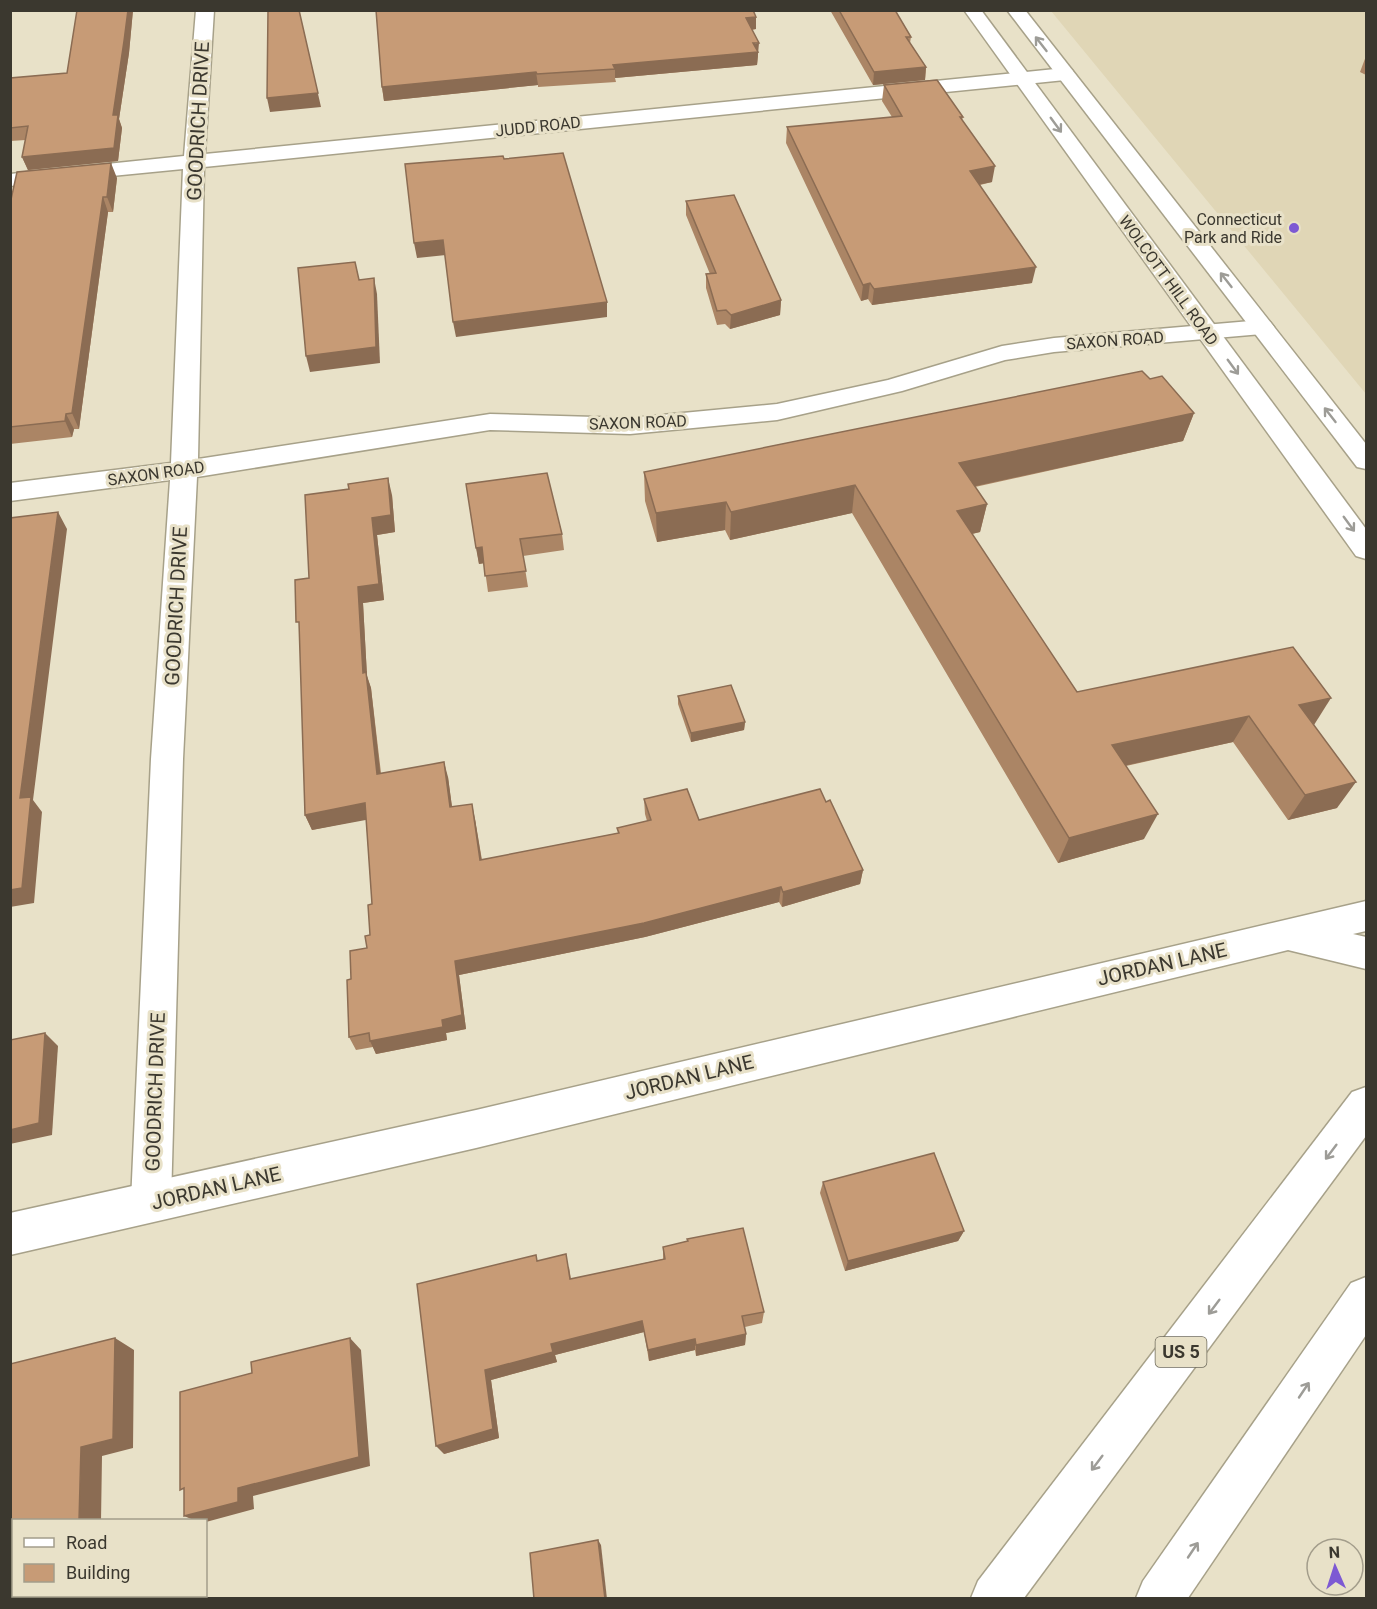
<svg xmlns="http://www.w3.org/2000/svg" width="1377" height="1609" font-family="Roboto,sans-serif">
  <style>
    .built { fill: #e0d6b6 }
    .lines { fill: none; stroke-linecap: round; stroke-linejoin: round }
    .minor-casing { stroke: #a7a189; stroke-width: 3 }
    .secondary-casing { stroke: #a7a189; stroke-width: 3 }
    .motorway-casing { stroke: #a7a189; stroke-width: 3 }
    .minor { fill: #fff; fill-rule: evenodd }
    .secondary { fill: #fff; fill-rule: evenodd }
    .motorway { fill: #fff; fill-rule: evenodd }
    .wall { fill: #ab8565 }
    .shaded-wall { fill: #8b6c53 }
    .building { fill: #c79b76; stroke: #8b6c53; stroke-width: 1.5 }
    .oneway { stroke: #9d9c97 }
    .poi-dot { fill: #7d59d3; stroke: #e8e1c8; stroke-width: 2 }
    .labels { text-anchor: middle; stroke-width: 6; stroke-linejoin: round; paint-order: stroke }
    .far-street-label { font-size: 16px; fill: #3b382f; stroke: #e8e1c8 }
    .far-poi-label { font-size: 16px; fill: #3b382f; stroke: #e8e1c8; text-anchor: end }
    .shield { fill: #e8e1c8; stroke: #6f6b5d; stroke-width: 1.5 }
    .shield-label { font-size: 18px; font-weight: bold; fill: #3b382f }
    .street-label { font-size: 20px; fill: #3b382f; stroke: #e8e1c8 }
  </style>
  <rect width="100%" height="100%" fill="#e8e1c8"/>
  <polygon class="built" points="1051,11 1366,11 1366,394 1065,28"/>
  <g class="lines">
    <g class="minor-casing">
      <polygon id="minor" points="196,10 214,10 205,154 1065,68 1072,70 1074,74 1072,78 1065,80 204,167 198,459 490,414 630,418 777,404 888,380 1002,346 1054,338 1262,320 1270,322 1274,327 1270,332 1262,334 1054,352 1005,360 902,391 777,420 630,434 490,430 197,477 183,759 171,1202 165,1216 151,1222 137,1216 131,1202 151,759 170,480 10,501 10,483 171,463 183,169 10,186 10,174 184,156"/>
    </g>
    <g class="secondary-casing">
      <g id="secondary">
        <polygon points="964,10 981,10 1366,529 1366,559 1356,556"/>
        <polygon points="1007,10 1025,10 1366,444 1366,469 1357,467"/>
        <polygon points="1366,901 1366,931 1353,934 1366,937 1366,969 1288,950 476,1148 10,1255 10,1213 476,1110"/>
      </g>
    </g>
    <g class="motorway-casing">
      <g id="motorway">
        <polygon points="1366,1087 1366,1136 1024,1598 971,1598 978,1581 1352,1092"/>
        <polygon points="1366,1277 1366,1335 1188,1598 1136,1598 1143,1581 1351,1283"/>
      </g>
    </g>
    <use href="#minor" class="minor"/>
    <use href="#secondary" class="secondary"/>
    <use href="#motorway" class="motorway"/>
  </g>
  <g class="wall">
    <polygon points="77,10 133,10 129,53 119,119 122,128 118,161 28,170 22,157 26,140 10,141 10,78 67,73"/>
    <polygon points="376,10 756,29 752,30 758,56 757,65 615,78 616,82 538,87 538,85 384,101 382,87"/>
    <polygon points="830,10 895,10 911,37 910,43 926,67 925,80 873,85"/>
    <polygon points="1366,56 1366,75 1360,72"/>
    <polygon points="884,85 963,117 962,120 992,182 980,185 1032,283 872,305 868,299 861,301 786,143 787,127 892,117 882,101"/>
    <polygon points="117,178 113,212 108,212 79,429 74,429 72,437 10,444 10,204"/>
    <polygon points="686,201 781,300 780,315 730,329 725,324 717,325 706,288 706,274 710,274 686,215"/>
    <polygon points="1150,379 1194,413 1183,441 975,487 987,504 980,532 972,534 1077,692 1314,725 1337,808 1288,820 1233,742 1126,766 1144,839 1058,863 852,513 730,540 725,530 657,542 645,501 644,472"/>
    <polygon points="466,484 562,534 564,550 523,556 528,587 488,592 484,563 479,564"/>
    <polygon points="392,495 395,532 377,535 384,600 363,603 367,676 371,688 381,773 448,777 452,807 475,819 482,860 618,833 617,828 647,821 645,814 644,799 699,820 826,802 863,870 860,884 782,907 779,902 645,937 459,975 466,1029 446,1033 447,1040 376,1054 373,1047 356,1050 349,1037 351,979 367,948 370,935 372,904 366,819 312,830 305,815 309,578"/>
    <polygon points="678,696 745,722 744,730 691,742 678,704"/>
    <polygon points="823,1182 964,1231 958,1241 845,1271 820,1193"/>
    <polygon points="687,1239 764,1312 762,1323 745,1327 746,1334 745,1345 696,1356 695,1350 649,1361 644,1332 555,1355 557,1362 491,1380 499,1438 444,1454 538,1261 569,1267 571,1279 663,1259 663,1247 687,1242"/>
  </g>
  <g class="shaded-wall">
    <polygon points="128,10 133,10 129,53 119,119 122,128 118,161 28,170 22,157 113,115"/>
    <polygon points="299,10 321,107 270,112 267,98"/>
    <polygon points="756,17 756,29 745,30 746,18"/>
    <polygon points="759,43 757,65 615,78 615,69 613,65"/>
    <polygon points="926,67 925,80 873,85 874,72"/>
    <polygon points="536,72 538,85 384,101 382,87"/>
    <polygon points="111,163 117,178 113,212 107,197"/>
    <polygon points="995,166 992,182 967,187 970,171"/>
    <polygon points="103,197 108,212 79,429 72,413"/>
    <polygon points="443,240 446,255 417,258 414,243"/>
    <polygon points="1036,267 1032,283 872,305 874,289"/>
    <polygon points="374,278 377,294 380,363 310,372 306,356"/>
    <polygon points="870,283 868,299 861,301 863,285"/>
    <polygon points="781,300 780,315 730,329 731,315"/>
    <polygon points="607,302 607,317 456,337 453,322"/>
    <polygon points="1194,413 1183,441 953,491 959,463"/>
    <polygon points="66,414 74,429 72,437 65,421"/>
    <polygon points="388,478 392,495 395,532 377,535 384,600 363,603 367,676 371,688 382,789 377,774 363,673 358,587 372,518"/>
    <polygon points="855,485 852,513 730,540 731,512"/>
    <polygon points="726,502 725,530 657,542 656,513"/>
    <polygon points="987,504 980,532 950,539 957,511"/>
    <polygon points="58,512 67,529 33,800 42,812 34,903 10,907 10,890 20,798"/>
    <polygon points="482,547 485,563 479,564 476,548"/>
    <polygon points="1331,698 1314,725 1299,705"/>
    <polygon points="1249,716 1233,742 1100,771 1112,745"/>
    <polygon points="745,722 744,730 691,742 691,733"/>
    <polygon points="444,762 448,777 454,822 450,807"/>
    <polygon points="1356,782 1337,808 1288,820 1305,795"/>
    <polygon points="365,803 371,819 312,830 305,815"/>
    <polygon points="472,804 475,819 484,875 480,860"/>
    <polygon points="1158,814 1144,839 1058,863 1069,838"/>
    <polygon points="863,870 860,884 782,907 783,892"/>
    <polygon points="781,887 779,902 645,937 459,975 466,1029 446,1033 447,1040 376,1054 370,1041 442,1020 455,961"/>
    <polygon points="45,1033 58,1046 52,1135 10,1144 10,1130"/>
    <polygon points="964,1231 958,1241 845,1271 848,1261"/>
    <polygon points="642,1321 644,1332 555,1355 557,1362 491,1380 499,1438 444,1454 436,1446 485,1370 551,1344"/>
    <polygon points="746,1334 745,1345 696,1356 696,1345"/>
    <polygon points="115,1338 134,1350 133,1448 102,1456 101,1521 79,1521 81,1447"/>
    <polygon points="350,1338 361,1350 370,1466 253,1496 254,1509 206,1522 206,1521 196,1521 184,1516 238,1488"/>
    <polygon points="695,1339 695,1350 649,1361 648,1350"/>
    <polygon points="598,1540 601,1545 607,1599 605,1599"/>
    <rect x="56" y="1596" width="23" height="3"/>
  </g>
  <g class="building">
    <polygon points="77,10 128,10 124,41 113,115 118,115 114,148 22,157 28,126 10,128 10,78 67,73"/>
    <polygon points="268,10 299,10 318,93 267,98"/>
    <polygon points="376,10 753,10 756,17 746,18 759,43 753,43 758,52 613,65 615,69 537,74 536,72 382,87"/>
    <polygon points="839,10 895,10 911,37 906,37 926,67 874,72"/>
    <polygon points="937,80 963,117 960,117 995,166 970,171 1036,267 874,289 870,283 863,285 787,127 902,116 884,85"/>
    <polygon points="563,153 607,302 453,322 443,240 414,243 405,164 503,156 504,159"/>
    <polygon points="111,163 107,197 103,197 72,413 66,414 65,421 10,427 10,204 17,172"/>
    <polygon points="734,195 781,300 731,315 726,310 717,311 706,274 716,273 686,201"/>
    <polygon points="355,262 359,280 374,278 376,347 306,356 298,268"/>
    <polygon points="1142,371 1150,379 1162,376 1194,413 959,463 987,504 957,511 1077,692 1293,647 1331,698 1299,705 1356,782 1305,795 1249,716 1112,745 1158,814 1069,838 855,485 731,512 726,502 656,513 644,472"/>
    <polygon points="547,473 562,534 520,539 526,571 485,576 482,547 476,548 466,484"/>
    <polygon points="388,478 391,515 372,518 379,584 358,587 363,673 366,672 377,774 444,762 450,807 472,804 480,860 619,833 617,828 651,820 644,799 687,789 699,820 820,789 826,802 830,800 863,870 783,892 781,887 644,923 455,961 462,1015 442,1020 443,1027 370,1041 369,1033 349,1037 347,980 351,979 350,951 367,948 365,936 370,935 368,905 372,904 365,803 305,815 299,622 296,622 295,580 309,578 305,495 349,489 348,484"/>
    <polygon points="58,512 20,798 31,797 22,888 10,890 10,518"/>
    <polygon points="731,685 745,722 691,733 678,696"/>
    <polygon points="45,1033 39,1123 10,1130 10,1040"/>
    <polygon points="934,1153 964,1231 848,1261 823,1182"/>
    <polygon points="743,1228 764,1312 742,1316 746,1334 696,1345 695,1339 648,1350 642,1321 551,1344 553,1352 485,1370 493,1429 436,1446 417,1284 536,1255 537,1261 566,1254 570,1279 665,1259 663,1247 688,1241 687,1239"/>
    <polygon points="115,1338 113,1439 81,1447 79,1521 14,1521 14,1596 56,1596 56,1599 10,1599 10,1364"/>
    <polygon points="350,1338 359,1457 238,1488 238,1502 184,1516 184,1488 180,1490 180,1392 252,1373 251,1362"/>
    <polygon points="598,1540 605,1599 534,1599 530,1553"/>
  </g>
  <defs><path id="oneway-shaft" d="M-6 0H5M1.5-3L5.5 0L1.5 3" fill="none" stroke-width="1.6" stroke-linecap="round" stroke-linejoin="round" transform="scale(1.5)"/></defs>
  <g class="oneway">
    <use href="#oneway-shaft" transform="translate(1041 44) rotate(-128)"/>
    <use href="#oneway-shaft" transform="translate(1056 125) rotate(54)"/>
    <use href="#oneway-shaft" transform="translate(1226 280) rotate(-128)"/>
    <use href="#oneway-shaft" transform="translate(1233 367) rotate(54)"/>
    <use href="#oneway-shaft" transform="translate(1330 415) rotate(-128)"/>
    <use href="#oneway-shaft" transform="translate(1349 524) rotate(54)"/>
    <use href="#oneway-shaft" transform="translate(1331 1152) rotate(127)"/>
    <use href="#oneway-shaft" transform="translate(1214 1307) rotate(127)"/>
    <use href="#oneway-shaft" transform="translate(1304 1390) rotate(-56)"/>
    <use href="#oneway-shaft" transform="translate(1097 1463) rotate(127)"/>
    <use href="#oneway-shaft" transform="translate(1193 1550) rotate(-56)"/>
  </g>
  <circle class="poi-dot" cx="1294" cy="228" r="6"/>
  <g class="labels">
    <g class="far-street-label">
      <text transform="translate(538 126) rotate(-6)" y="6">JUDD ROAD</text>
      <text transform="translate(1169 280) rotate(54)" y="6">WOLCOTT HILL ROAD</text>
      <text transform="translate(1115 340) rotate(-4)" y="6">SAXON ROAD</text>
      <text transform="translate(638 422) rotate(-2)" y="6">SAXON ROAD</text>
      <text transform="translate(156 473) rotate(-8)" y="6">SAXON ROAD</text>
    </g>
    <g class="far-poi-label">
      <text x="1282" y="225">Connecticut<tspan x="1282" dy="18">Park and Ride</tspan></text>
    </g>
    <rect class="shield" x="1155.5" y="1337" width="51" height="30" rx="4.5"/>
    <g class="shield-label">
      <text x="1181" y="1358">US 5</text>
    </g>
    <g class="street-label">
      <text transform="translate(198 121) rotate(-87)" y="7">GOODRICH DRIVE</text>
      <text transform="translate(176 606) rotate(-87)" y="7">GOODRICH DRIVE</text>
      <text transform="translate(1162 964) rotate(-13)" y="7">JORDAN LANE</text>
      <text transform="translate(689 1077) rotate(-14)" y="7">JORDAN LANE</text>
      <text transform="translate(155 1092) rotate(-88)" y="7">GOODRICH DRIVE</text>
      <text transform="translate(216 1188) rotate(-13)" y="7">JORDAN LANE</text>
    </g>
  </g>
  <rect width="1377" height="1609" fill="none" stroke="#3b382f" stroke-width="24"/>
  <rect x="12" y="1519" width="195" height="78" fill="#e8e1c8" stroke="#a39d8b" stroke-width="1.5"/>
  <rect x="24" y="1538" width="30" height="9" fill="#ffffff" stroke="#a39d8b" stroke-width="1.5"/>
  <text x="66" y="1549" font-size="18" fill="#3b382f">Road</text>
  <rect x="24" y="1564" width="30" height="18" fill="#c79b76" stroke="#a39d8b" stroke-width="1.5"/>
  <text x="66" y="1579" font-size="18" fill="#3b382f">Building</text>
  <g transform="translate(1335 1567) rotate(357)"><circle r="28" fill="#e8e1c8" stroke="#a39d8b" stroke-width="1.5"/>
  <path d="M0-4.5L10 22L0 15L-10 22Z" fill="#7d59d3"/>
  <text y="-9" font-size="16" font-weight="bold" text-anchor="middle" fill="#3b382f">N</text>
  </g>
</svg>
